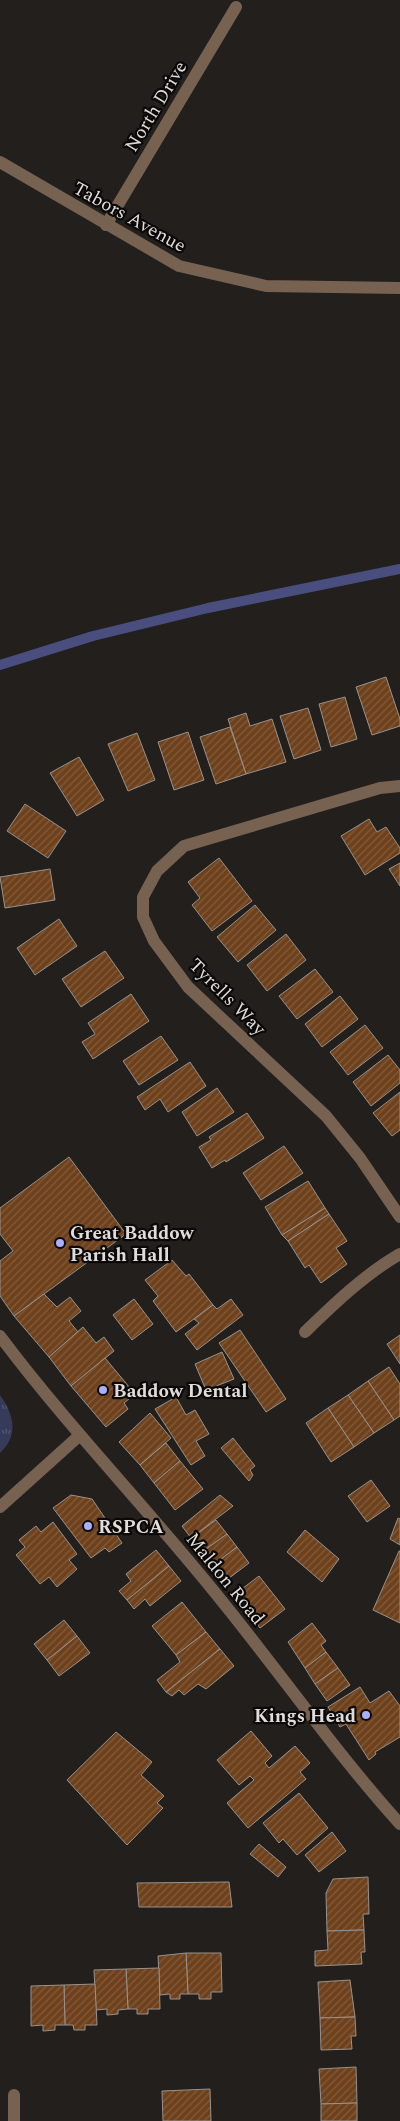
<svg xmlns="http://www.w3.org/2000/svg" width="400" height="2121" font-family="Spectral,serif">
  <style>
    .grass { fill: url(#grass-tufts) }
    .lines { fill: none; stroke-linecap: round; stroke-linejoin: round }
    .stream { stroke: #494e7f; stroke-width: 10 }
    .building { fill: url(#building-hatch); stroke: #97928f }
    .minor { stroke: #776252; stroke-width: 12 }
    .poi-dot { fill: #a8b0fc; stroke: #0b0908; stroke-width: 2 }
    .labels { text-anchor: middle; stroke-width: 4.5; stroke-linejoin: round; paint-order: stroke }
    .street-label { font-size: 19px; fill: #dfdcda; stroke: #0b0908 }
    .poi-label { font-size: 19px; font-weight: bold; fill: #dfdcda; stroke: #0b0908; text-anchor: start }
  </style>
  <defs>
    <pattern id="grass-tufts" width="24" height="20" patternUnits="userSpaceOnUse" patternTransform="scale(1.25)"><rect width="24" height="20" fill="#373b5b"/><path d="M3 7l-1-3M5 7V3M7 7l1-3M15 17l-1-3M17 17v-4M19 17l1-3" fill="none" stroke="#545772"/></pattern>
    <pattern id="building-hatch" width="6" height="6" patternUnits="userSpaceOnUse" patternTransform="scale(1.25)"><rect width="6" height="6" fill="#6e411c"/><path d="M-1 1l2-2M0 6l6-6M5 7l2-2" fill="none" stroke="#825c3c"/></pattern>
  </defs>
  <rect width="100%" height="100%" fill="#221f1c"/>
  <path class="grass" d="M0,1395c14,20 19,40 0,58z"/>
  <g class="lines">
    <polyline class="stream" points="0,665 93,636 208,608 400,569"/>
  </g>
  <g class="building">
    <polygon points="386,677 400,719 400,726 372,735 356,687"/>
    <polygon points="345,697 357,739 331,747 319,704"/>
    <polygon points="308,708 321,750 294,759 280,716"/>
    <polygon points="246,713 250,726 272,719 286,762 246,774 228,719"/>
    <polygon points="230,727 246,774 216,784 200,737"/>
    <polygon points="188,732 204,780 174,790 158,742"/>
    <polygon points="137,733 155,780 128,791 108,744"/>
    <polygon points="79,757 104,800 77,816 50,773"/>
    <polygon points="25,804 66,831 48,858 7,831"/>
    <polygon points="369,819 377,832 386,827 400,848 400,853 365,875 341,836"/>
    <polygon points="219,858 252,901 212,931 192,905 200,898 188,882"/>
    <polygon points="400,863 400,886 389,869"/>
    <polygon points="50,869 55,900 5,908 0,877"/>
    <polygon points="255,905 276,930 238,962 217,937"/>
    <polygon points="59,919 77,946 35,975 17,948"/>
    <polygon points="286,934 306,960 267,991 247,965"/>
    <polygon points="105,951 124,978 81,1007 62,979"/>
    <polygon points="315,969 333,992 297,1019 279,996"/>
    <polygon points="131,994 149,1021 93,1059 82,1042 95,1034 88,1023"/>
    <polygon points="340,996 358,1019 322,1047 305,1024"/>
    <polygon points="365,1025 383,1048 348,1075 330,1052"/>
    <polygon points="161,1036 178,1060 139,1085 123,1061"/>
    <polygon points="388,1055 400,1070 400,1083 371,1106 353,1082"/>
    <polygon points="190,1062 206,1086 168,1112 160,1099 145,1110 137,1097"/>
    <polygon points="217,1088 234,1112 197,1136 182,1112"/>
    <polygon points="400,1092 400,1130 392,1136 373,1113"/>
    <polygon points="247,1113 264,1138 226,1162 225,1160 212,1168 199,1147 211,1140 209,1137"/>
    <polygon points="284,1146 303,1173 261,1200 243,1173"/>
    <polygon points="69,1157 126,1234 14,1316 0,1296 0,1261 13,1251 0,1234 0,1208"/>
    <polygon points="308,1181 325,1208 282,1235 265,1207"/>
    <polygon points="325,1208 329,1214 288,1241 282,1235"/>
    <polygon points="329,1214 347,1241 336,1248 347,1264 321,1283 309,1265 305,1268 288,1241"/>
    <polygon points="172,1260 186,1276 189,1274 213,1305 176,1332 153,1301 158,1296 145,1280"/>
    <polygon points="44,1294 57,1307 70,1297 81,1311 69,1321 78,1332 49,1357 14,1316"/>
    <polygon points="134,1299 153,1324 132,1340 113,1315"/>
    <polygon points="231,1299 243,1315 197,1350 185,1334 199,1323 194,1319 213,1305 217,1309"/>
    <polygon points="83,1327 96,1343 104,1337 114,1351 71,1386 49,1357"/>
    <polygon points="240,1330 286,1399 266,1412 219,1343"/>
    <polygon points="400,1335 400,1364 387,1344"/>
    <polygon points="222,1352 234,1379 206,1390 195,1364"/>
    <polygon points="105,1358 135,1394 124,1403 128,1409 106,1427 71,1386"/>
    <polygon points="389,1367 400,1384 400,1416 394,1420 368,1381"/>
    <polygon points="368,1381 394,1420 374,1433 348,1395"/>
    <polygon points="348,1395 374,1433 354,1447 328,1408"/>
    <polygon points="176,1397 186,1415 195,1410 209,1434 196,1441 205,1456 191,1465 155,1409"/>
    <polygon points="328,1408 354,1447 331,1462 306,1423"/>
    <polygon points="150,1413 171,1438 140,1465 119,1442"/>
    <polygon points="233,1438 255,1466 250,1470 253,1475 249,1481 221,1448"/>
    <polygon points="166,1443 180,1461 154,1483 140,1465"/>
    <polygon points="180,1461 203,1489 175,1510 154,1483"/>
    <polygon points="371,1480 390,1506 367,1522 348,1496"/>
    <polygon points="71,1495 92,1499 122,1543 109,1552 105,1548 91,1558 53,1508"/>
    <polygon points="220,1495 233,1506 191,1538 182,1526"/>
    <polygon points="398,1518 400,1519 400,1545 390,1539"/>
    <polygon points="216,1520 227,1534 202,1552 191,1538"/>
    <polygon points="53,1522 77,1554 69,1560 77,1569 57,1587 49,1577 40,1584 16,1555 25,1547 19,1540 36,1526 41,1532"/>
    <polygon points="305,1530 339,1559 322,1582 287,1552"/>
    <polygon points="227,1534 237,1547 212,1566 202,1552"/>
    <polygon points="237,1547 249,1563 224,1582 212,1566"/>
    <polygon points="156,1550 169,1566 127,1600 119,1591 131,1581 126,1574"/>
    <polygon points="399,1551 400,1551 400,1623 373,1610"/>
    <polygon points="169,1566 181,1581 150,1606 145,1599 134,1609 127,1600"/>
    <polygon points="259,1576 285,1609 260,1628 234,1595"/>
    <polygon points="182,1602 206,1632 176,1655 152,1626"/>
    <polygon points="64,1620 77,1636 47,1660 34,1644"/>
    <polygon points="312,1623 326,1641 321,1645 326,1652 305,1668 288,1642"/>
    <polygon points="206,1632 220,1649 166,1692 157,1680 180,1662 176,1655"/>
    <polygon points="77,1636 90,1653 59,1676 47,1660"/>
    <polygon points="220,1649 234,1666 206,1689 198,1684 184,1695 179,1690 172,1696 166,1692"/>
    <polygon points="326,1652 338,1668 315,1684 305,1668"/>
    <polygon points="338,1668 350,1685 327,1701 315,1684"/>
    <polygon points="360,1687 370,1703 389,1691 400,1706 400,1737 375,1752 376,1754 369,1760 346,1724 340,1727 328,1707"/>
    <polygon points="251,1731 272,1756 265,1763 269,1768 295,1746 310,1763 300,1772 306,1779 248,1828 227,1803 254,1780 250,1776 239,1785 217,1760"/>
    <polygon points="116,1732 152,1762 141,1775 164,1796 157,1803 163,1808 127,1845 67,1780"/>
    <polygon points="299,1793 328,1828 297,1855 283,1839 279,1843 263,1823"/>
    <polygon points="332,1832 346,1851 319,1872 305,1855"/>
    <polygon points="259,1844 286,1867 278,1877 250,1854"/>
    <polygon points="368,1877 369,1914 363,1914 364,1930 327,1931 326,1893 333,1879"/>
    <polygon points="229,1882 232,1907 139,1907 137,1883"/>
    <polygon points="364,1930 365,1952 361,1952 362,1964 315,1966 315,1951 328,1950 327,1931"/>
    <polygon points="186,1953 221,1953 222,1992 211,1992 211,1999 199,1999 199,1994 188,1994"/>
    <polygon points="186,1953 188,1994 180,1994 180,1999 170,1999 170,1994 160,1995 158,1956"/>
    <polygon points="159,1968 160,2009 148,2009 148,2014 137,2014 137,2009 128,2009 126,1969"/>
    <polygon points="126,1969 128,2009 118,2010 118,2014 107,2015 107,2009 96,2010 94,1970"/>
    <polygon points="350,1980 355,2017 320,2018 318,1982"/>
    <polygon points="95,1984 97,2025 85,2025 85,2030 74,2030 73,2025 65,2025 64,1985"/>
    <polygon points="64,1985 65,2025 55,2025 55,2030 43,2031 43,2025 31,2026 31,1986"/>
    <polygon points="355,2017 356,2036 351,2036 352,2049 321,2050 320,2018"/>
    <polygon points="356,2067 357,2103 321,2104 319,2069"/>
    <polygon points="210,2089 211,2121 163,2121 162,2091"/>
    <polygon points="357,2103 357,2121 321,2121 321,2104"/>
  </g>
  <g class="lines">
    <g class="minor">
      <polyline points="0,162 179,266 266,286 400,288"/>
      <polyline points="106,225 236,7"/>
      <polyline points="400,786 380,788 184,846 157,871 143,897 143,917 154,941 188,987 326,1116 360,1158 400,1217"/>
      <path d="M305,1332c29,-28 60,-58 95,-78"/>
      <path d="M0,1336c69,92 149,174 221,264 60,74 115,153 179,224"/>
      <polyline points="0,1507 80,1435"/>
      <polyline points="14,2095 14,2121"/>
    </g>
  </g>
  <g class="poi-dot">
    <circle cx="60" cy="1243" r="5"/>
    <circle cx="103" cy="1390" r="5"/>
    <circle cx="88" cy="1526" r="5"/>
    <circle cx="366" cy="1715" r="5"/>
  </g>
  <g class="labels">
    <g class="street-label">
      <text transform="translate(155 106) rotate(-59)" y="7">North Drive</text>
      <text transform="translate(130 216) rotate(29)" y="7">Tabors Avenue</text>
      <text transform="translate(228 996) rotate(45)" y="7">Tyrells Way</text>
      <text transform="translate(226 1578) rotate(51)" y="7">Maldon Road</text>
    </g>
    <g class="poi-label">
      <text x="70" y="1239">Great Baddow<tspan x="70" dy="22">Parish Hall</tspan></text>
      <text x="113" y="1397">Baddow Dental</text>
      <text x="98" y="1533">RSPCA</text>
      <text x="356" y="1722" text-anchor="end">Kings Head</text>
    </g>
  </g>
</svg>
